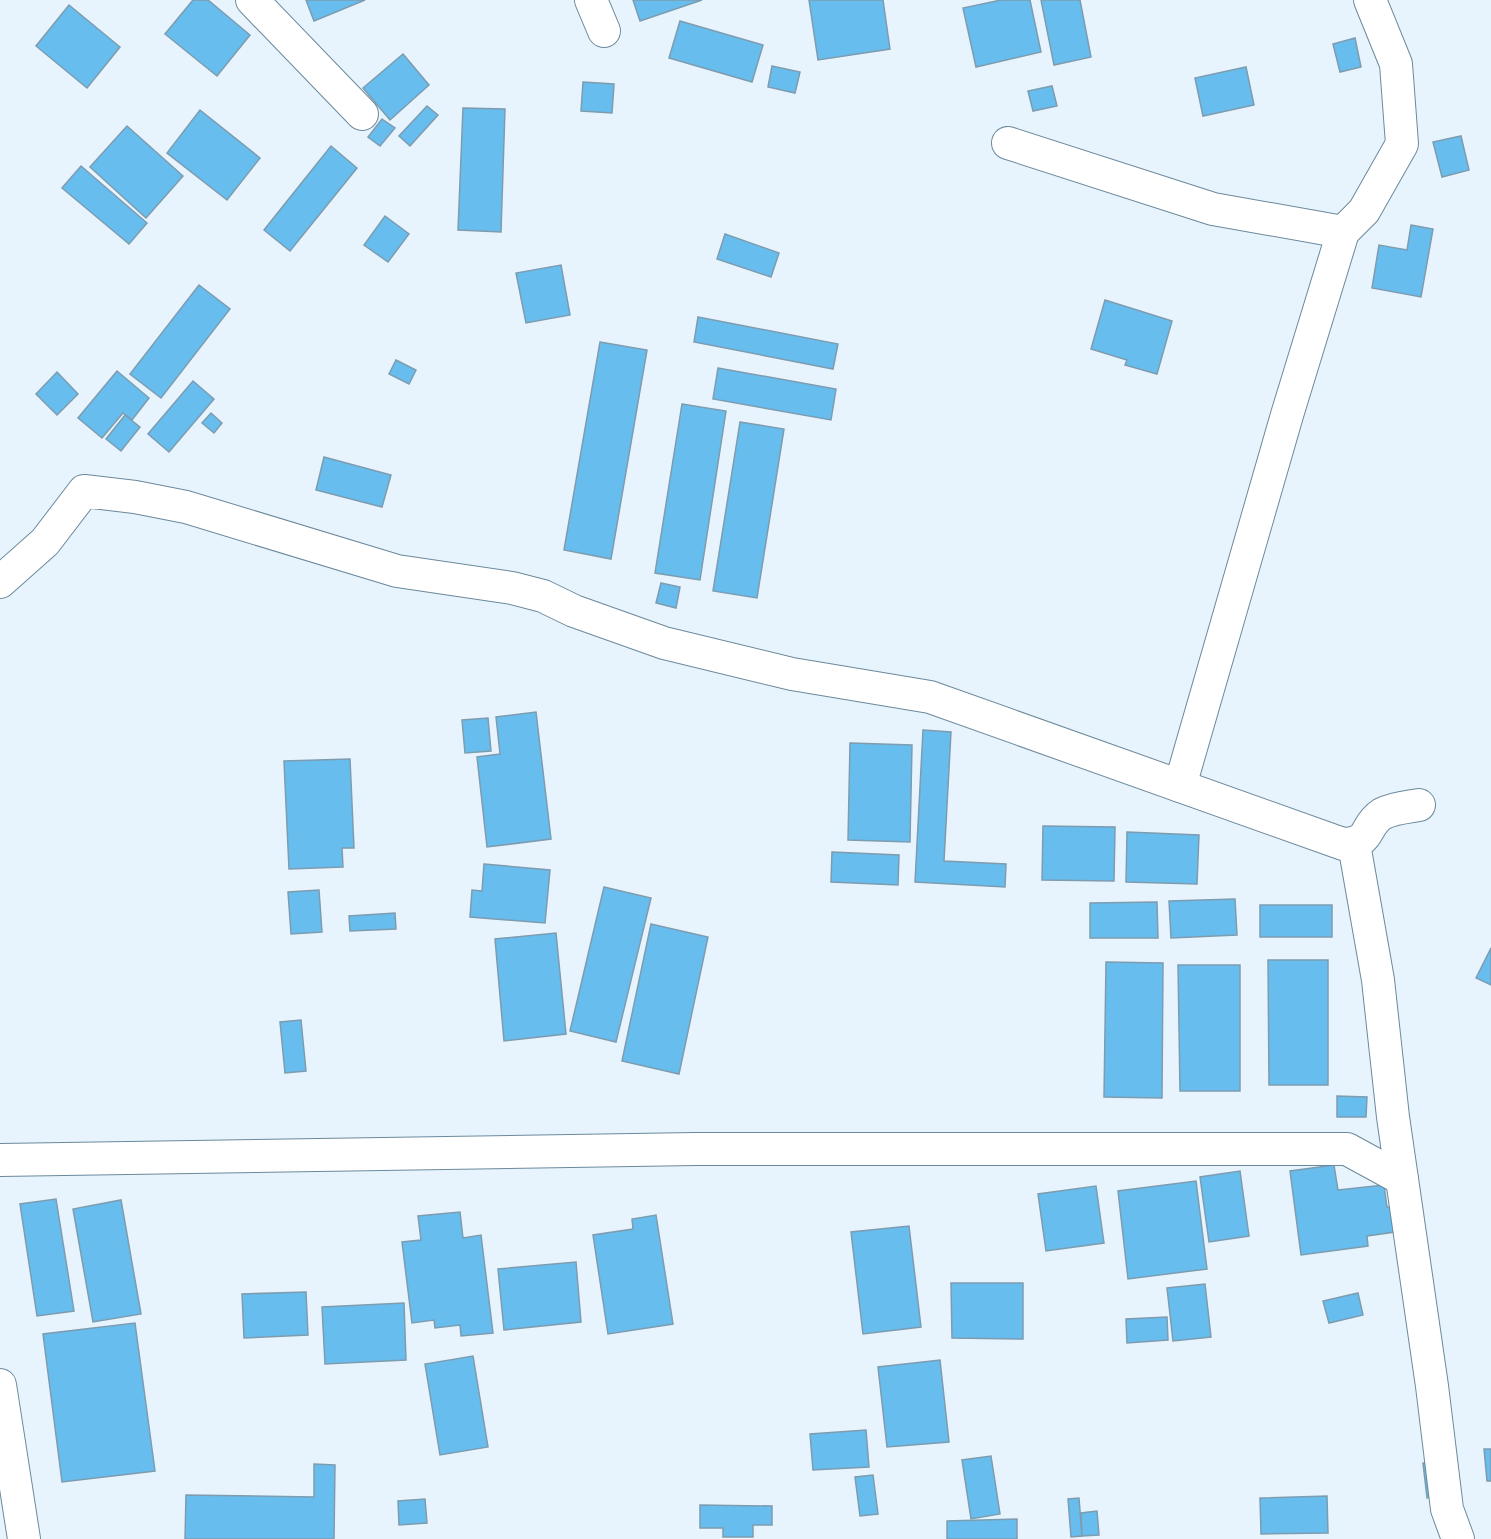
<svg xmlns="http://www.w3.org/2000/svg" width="1491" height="1539" font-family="Arial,sans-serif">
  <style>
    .building { fill: #67bded; stroke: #7d9cb0; stroke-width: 1.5 }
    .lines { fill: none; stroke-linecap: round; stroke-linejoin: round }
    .minor-casing { stroke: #6b899c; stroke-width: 34 }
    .minor { stroke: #fff; stroke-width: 32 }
  </style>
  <rect width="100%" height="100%" fill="#e7f4fd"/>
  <g class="building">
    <polygon points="193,0 208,0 250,35 217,76 165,34"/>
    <polygon points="306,0 365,0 314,21"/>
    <polygon points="633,0 702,0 640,21"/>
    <polygon points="809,0 883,0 890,49 818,60"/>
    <polygon points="1001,0 1030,0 1041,52 976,67 963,8"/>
    <polygon points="1041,0 1080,0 1091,57 1054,65"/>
    <polygon points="69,5 120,47 87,88 36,46"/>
    <polygon points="680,21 763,45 752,82 669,58"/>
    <polygon points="1355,38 1361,67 1340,72 1333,44"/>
    <polygon points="403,54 429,85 390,120 363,88"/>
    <polygon points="772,66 800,72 795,93 768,87"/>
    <polygon points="1246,67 1254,105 1203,116 1195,78"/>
    <polygon points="583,82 614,84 612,113 581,111"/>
    <polygon points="1052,86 1057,106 1033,111 1028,91"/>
    <polygon points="427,106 438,115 410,146 399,136"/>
    <polygon points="463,108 505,109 501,232 458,230"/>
    <polygon points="200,110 260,158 227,200 167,153"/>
    <polygon points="382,119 395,128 380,146 368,137"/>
    <polygon points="127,126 183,176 146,218 90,167"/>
    <polygon points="1461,136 1469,170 1442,177 1433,142"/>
    <polygon points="331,146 357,168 290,251 264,230"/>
    <polygon points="81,166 147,223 129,244 62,188"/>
    <polygon points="385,216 409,234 388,262 364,245"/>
    <polygon points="1411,225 1433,229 1421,297 1372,288 1379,245 1407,250"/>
    <polygon points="725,234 779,253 771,277 717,259"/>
    <polygon points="561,265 570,315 526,323 516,273"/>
    <polygon points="199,285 230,309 161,398 130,374"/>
    <polygon points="1105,300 1172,321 1157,374 1125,365 1127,360 1091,349"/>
    <polygon points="698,317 838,344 833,369 694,342"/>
    <polygon points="600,342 647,350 611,559 564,550"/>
    <polygon points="396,360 416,370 409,384 389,374"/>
    <polygon points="718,368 836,389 831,420 713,399"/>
    <polygon points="117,371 149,398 132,420 123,413 102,438 78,418"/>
    <polygon points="57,372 78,394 57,415 36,394"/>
    <polygon points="193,381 214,399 169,452 148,434"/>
    <polygon points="682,404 726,411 700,580 655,573"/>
    <polygon points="211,413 222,423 214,433 202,423"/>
    <polygon points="125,415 140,427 121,451 106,439"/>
    <polygon points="740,422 784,429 757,598 713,591"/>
    <polygon points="324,457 391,475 382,507 316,490"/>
    <polygon points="661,583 680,587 676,608 656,603"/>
    <polygon points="536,712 551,839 487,847 477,757 500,754 496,717"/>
    <polygon points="488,718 491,751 465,753 462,720"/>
    <polygon points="923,730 951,732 944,861 1006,864 1005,887 915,882"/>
    <polygon points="850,743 912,745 910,842 848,840"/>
    <polygon points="350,759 354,848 342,848 343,867 289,869 284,761"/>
    <polygon points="1043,826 1115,827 1114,881 1042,880"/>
    <polygon points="1127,832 1199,835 1197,884 1126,882"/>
    <polygon points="832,852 899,855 898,885 831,882"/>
    <polygon points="484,864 550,870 545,923 470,917 472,890 482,891"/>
    <polygon points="604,887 651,898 616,1042 570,1031"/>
    <polygon points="319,890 322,932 291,934 288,892"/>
    <polygon points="1235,899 1237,935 1171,938 1169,901"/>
    <polygon points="1157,902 1158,938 1090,938 1090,903"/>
    <rect x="1260" y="905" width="72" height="32"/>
    <polygon points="395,913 396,929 350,931 349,916"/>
    <polygon points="651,924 708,937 679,1074 622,1061"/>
    <polygon points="556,933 566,1034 504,1041 495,939"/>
    <polygon points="1491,948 1491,985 1476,978"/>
    <polygon points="1268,960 1328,960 1328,1085 1269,1085"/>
    <polygon points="1106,962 1163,963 1162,1098 1104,1097"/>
    <polygon points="1178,965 1240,965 1240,1091 1180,1091"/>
    <polygon points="301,1020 306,1071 285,1073 280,1022"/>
    <polygon points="1337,1096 1367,1097 1366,1117 1337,1117"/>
    <polygon points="1334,1165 1338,1190 1384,1185 1387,1207 1392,1207 1395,1232 1367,1236 1368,1246 1301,1255 1290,1171"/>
    <polygon points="1240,1171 1249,1236 1209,1242 1200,1177"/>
    <polygon points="1196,1181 1207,1269 1128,1279 1118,1191"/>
    <polygon points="1096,1186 1104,1243 1046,1251 1038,1194"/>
    <polygon points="56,1199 74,1311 37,1316 20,1204"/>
    <polygon points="121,1200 141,1314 93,1322 73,1209"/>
    <polygon points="460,1212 463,1238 481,1235 493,1333 461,1336 460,1325 435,1328 434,1320 412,1323 402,1242 421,1240 418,1216"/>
    <polygon points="656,1215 673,1324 608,1334 593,1235 633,1229 632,1219"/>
    <polygon points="909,1226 921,1327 863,1334 851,1232"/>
    <polygon points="576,1262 581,1322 504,1330 498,1269"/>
    <polygon points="951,1283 1023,1283 1023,1339 952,1338"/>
    <polygon points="1205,1284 1211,1337 1173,1341 1167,1288"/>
    <polygon points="306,1292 308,1335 244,1338 242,1294"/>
    <polygon points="1358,1293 1363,1315 1329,1323 1323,1301"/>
    <polygon points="404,1303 406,1360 325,1364 322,1307"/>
    <polygon points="1167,1317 1168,1340 1127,1343 1126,1319"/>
    <polygon points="135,1323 155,1471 62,1482 43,1334"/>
    <polygon points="473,1356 488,1447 440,1455 425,1364"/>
    <polygon points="940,1360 949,1442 887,1447 878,1367"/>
    <polygon points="866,1430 869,1467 813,1470 810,1434"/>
    <polygon points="1484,1449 1491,1449 1491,1481 1487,1481"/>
    <polygon points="991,1456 1000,1514 971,1519 962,1460"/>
    <polygon points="1435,1461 1439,1496 1427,1498 1423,1463"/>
    <polygon points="314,1464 335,1465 334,1539 185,1539 186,1495 314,1497"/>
    <polygon points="873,1475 878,1514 860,1516 855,1477"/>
    <polygon points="1327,1496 1328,1533 1261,1534 1260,1498"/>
    <polygon points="1079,1498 1082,1536 1071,1537 1068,1499"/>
    <polygon points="425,1499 427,1523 399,1525 398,1501"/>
    <polygon points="700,1505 772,1506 772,1525 753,1525 753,1537 723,1537 723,1528 700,1528"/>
    <polygon points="1097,1511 1099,1535 1082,1536 1081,1513"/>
    <polygon points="1017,1519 1017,1539 947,1539 947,1521"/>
  </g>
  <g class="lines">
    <g class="minor-casing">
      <g id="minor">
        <polyline points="252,0 362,114"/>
        <polyline points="591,0 604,31"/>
        <polyline points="1008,143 1213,209 1343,232"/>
        <path d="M0,582l45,-40 39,-51 51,6 51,10 211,64 115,17 31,8 31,15 90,32 128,31 138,23 413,147c30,-1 20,-18 39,-30 11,-6 25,-7 37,-9"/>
        <polyline points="1180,786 1287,415 1343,232 1364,211 1402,144 1396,64 1370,0"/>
        <polyline points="1354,844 1378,980 1393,1117 1432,1386 1447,1509 1458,1539"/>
        <polyline points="0,1160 695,1149 1347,1149 1402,1179"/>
        <polyline points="0,1385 24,1539"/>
      </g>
    </g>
    <use href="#minor" class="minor"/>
  </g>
</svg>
